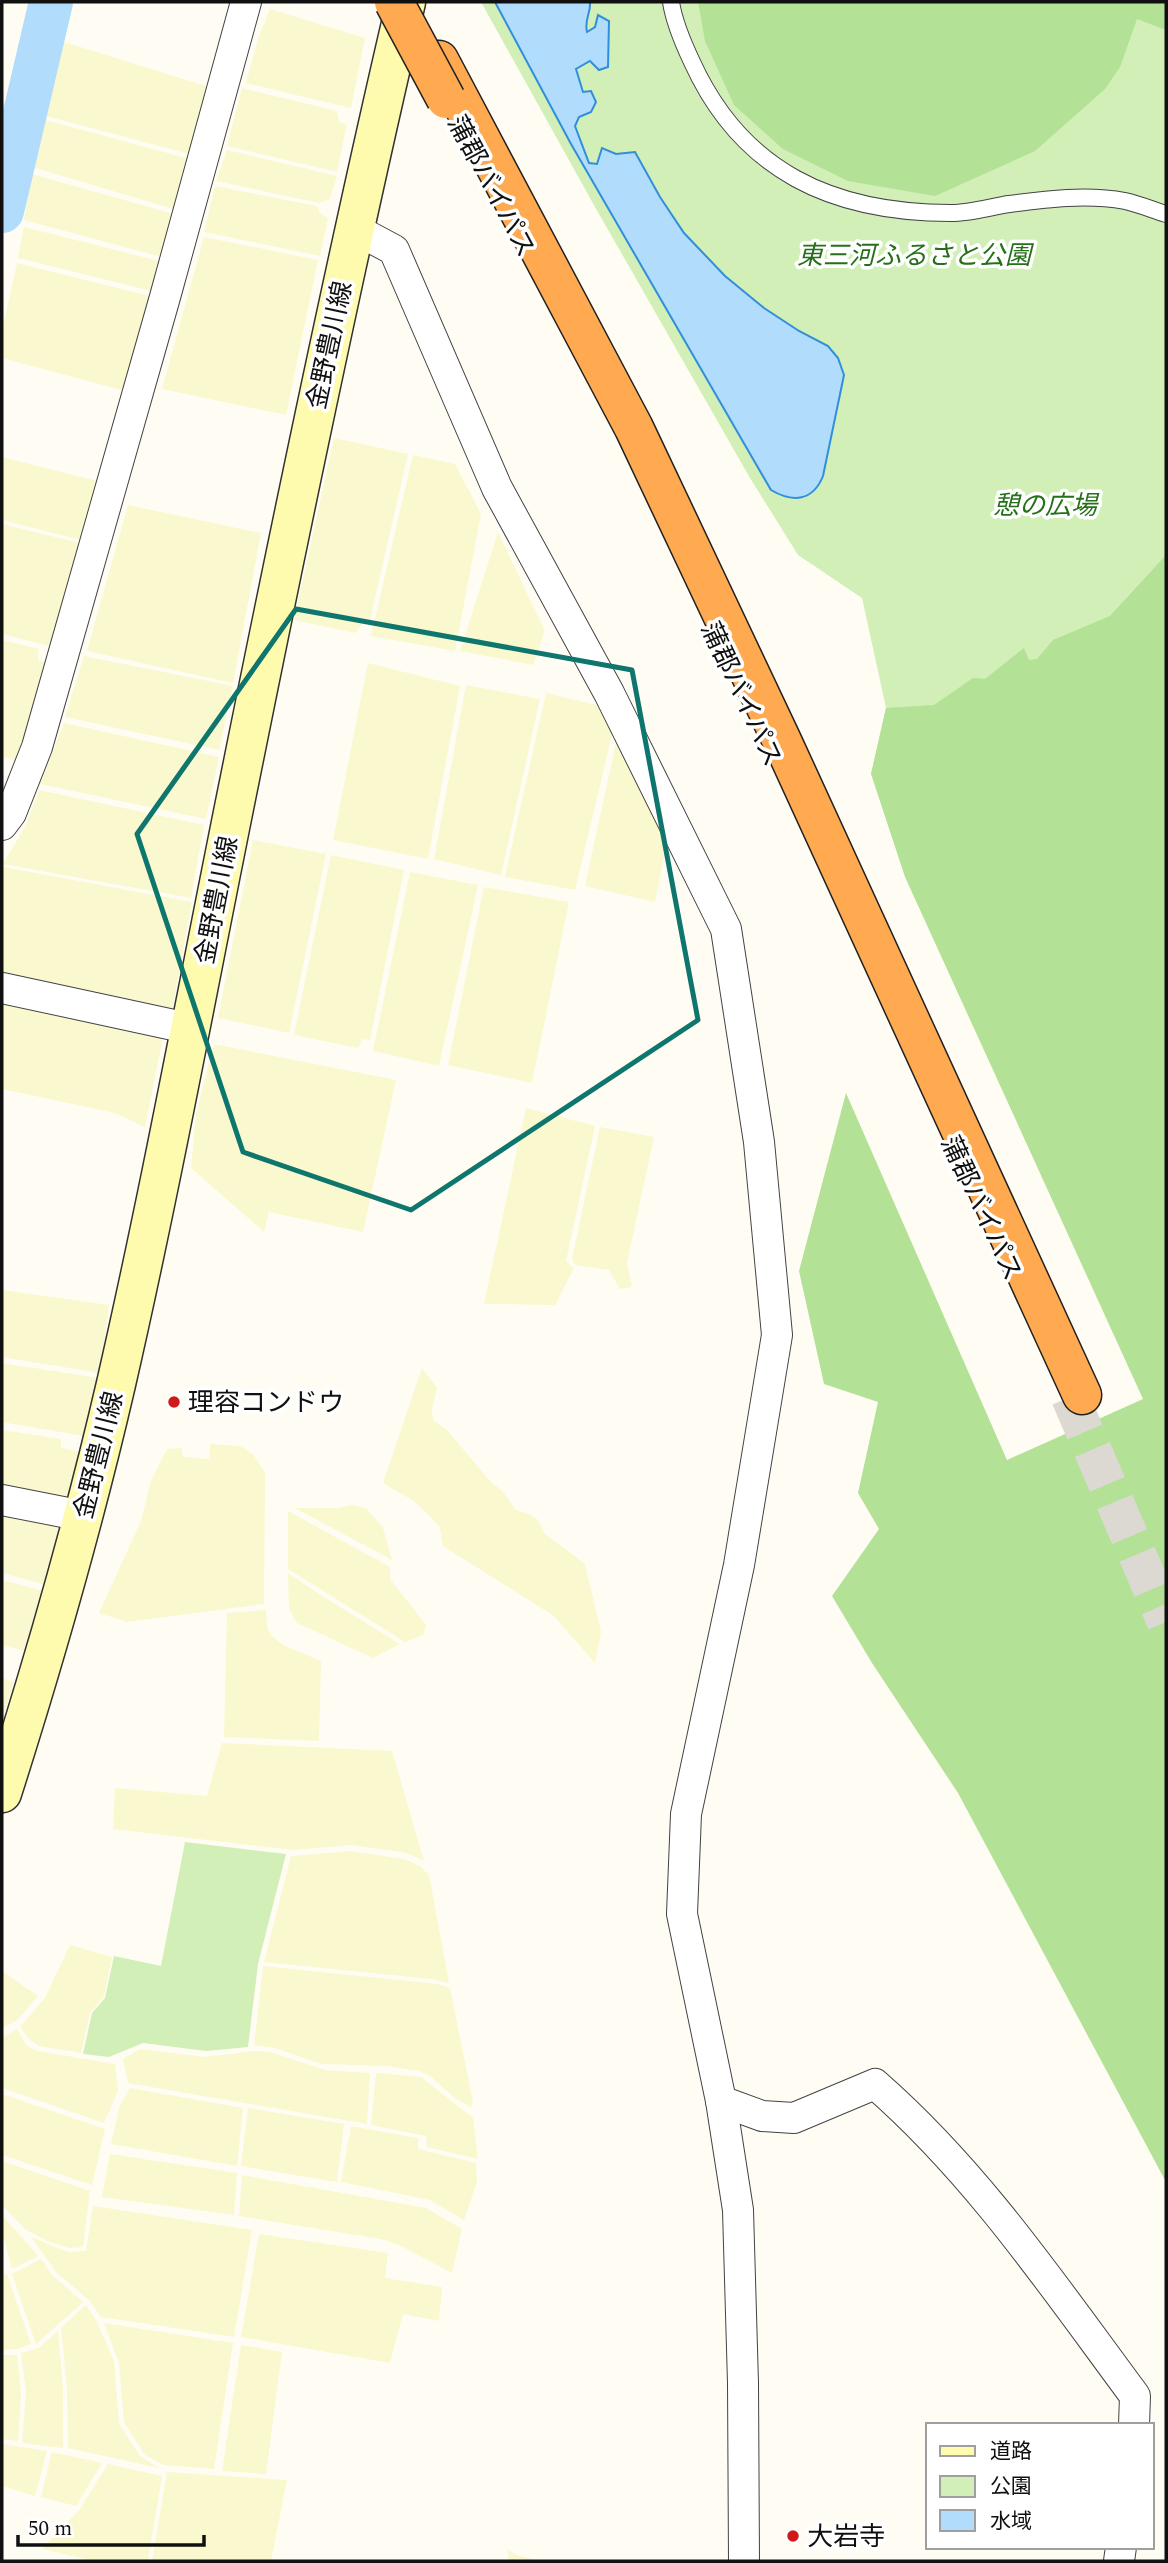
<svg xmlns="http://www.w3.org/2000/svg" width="1168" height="2563" font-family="Spectral,'Noto Sans JP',serif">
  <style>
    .farmland { fill: #f9f8cf }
    .green { fill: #d1efb7 }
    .forest { fill: #b3e195 }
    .water { fill: #b2dcfc; stroke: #318edc; stroke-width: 2 }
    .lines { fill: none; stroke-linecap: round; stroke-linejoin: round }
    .river { stroke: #b2dcfc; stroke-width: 44 }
    .highway-tunnel { stroke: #dbd9d1; stroke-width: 38; stroke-dasharray: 38 19; stroke-linecap: butt }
    .lane-casing { stroke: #434343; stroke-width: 18 }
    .street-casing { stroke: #434343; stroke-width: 32 }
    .secondary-casing { stroke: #323232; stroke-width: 41 }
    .highway-casing { stroke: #212121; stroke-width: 41 }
    .lane { stroke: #fff; stroke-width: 16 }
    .street { stroke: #fff; stroke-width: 30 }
    .secondary { stroke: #fffbae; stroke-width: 38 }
    .highway { stroke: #ffaa51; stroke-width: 38 }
    .highway-bridge-casing { stroke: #212121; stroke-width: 41; stroke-linecap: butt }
    .highway-bridge { stroke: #ffaa51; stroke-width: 38 }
    .marked { fill: none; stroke: #0f766e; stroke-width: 5; stroke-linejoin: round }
    .poi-dot { fill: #d01918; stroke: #fff; stroke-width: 2.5 }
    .labels { text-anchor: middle; stroke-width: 7; stroke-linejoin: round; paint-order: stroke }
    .street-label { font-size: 26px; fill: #101010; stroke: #fff }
    .park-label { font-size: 26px; font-style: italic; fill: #257018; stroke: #fff }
    .poi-label { font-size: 26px; fill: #101010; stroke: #fff; text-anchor: start }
  </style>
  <rect width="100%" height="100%" fill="#fffdf3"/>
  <g class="farmland">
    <polygon points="270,9 365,38 351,108 246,83 258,39"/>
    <polygon points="61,41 209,87 193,155 46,116"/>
    <polygon points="242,88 337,111 339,122 347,124 337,172 227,146"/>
    <polygon points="42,119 193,160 177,210 32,167"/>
    <polygon points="227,150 337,176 330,199 319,203 216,181"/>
    <polygon points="32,174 174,214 162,257 24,220"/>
    <polygon points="215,186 317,206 320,213 328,218 320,256 204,232"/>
    <polygon points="24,227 159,261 151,291 18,258"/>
    <polygon points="204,237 318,260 286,415 162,389"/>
    <polygon points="17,263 150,296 125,391 2,358 2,331"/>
    <polygon points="334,438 408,454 369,624 362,624 355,633 294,620"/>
    <polygon points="413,455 455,464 481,514 455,651 371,636"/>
    <polygon points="2,457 101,482 85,541 2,520"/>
    <polygon points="128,505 261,533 233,683 87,651"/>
    <polygon points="2,524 84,544 53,647 2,634"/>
    <polygon points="498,532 545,631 533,665 460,651"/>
    <polygon points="2,640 39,649 38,660 50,664 22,761 2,757"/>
    <polygon points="84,656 233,686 219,750 65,717"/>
    <polygon points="368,663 460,686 428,859 333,840"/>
    <polygon points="466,685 540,699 501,875 434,859"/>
    <polygon points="546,693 618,710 575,890 505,877"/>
    <polygon points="623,710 669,831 655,902 585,886"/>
    <polygon points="64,723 219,757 206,819 40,784"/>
    <polygon points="39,790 204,825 191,898 3,864 25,827"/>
    <polygon points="253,840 326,854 289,1033 218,1018"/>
    <polygon points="331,855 404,870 370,1040 362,1039 358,1048 294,1035"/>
    <polygon points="3,867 192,902 172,1011 2,975"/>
    <polygon points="410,872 478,885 439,1066 373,1051"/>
    <polygon points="484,887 569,902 532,1083 448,1065"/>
    <polygon points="2,1000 164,1032 145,1127 115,1113 2,1089"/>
    <polygon points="214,1044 396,1080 363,1232 269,1212 264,1232 191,1168 196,1113"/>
    <polygon points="526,1108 595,1126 566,1261 574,1268 555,1305 484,1304"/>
    <polygon points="600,1127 654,1137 627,1263 632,1287 620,1289 609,1270 575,1265 572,1259"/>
    <polygon points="2,1290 109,1305 100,1373 2,1357"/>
    <polygon points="2,1363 98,1378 84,1436 2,1422"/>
    <polygon points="422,1368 437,1388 432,1410 433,1420 447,1430 489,1480 503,1492 516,1510 530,1514 537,1519 545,1534 585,1564 601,1632 595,1663 554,1616 443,1546 440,1528 429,1515 412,1500 383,1483"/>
    <polygon points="2,1430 61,1439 61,1448 81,1452 72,1494 63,1500 2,1487"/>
    <polygon points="210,1444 240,1446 253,1454 265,1473 264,1604 127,1622 99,1613 141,1521 151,1481 167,1449 181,1448 183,1457 210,1459"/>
    <polygon points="352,1505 366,1508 383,1528 392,1560 295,1508 339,1508"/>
    <polygon points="2,1510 54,1521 59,1534 45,1585 2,1573"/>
    <polygon points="288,1511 390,1567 390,1579 426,1625 423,1635 405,1642 288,1569"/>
    <polygon points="288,1573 322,1596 400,1644 373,1658 297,1623 289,1609"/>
    <polygon points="2,1580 43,1591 24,1651 2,1645"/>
    <polygon points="266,1610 267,1627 271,1635 283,1645 321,1661 319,1741 224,1737 227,1613"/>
    <polygon points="2,1678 14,1682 2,1720"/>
    <polygon points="222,1743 392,1751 424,1861 407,1853 352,1845 293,1850 113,1829 115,1788 207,1796"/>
    <polygon points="350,1851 404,1859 420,1866 429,1875 449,1983 431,1979 264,1962 291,1856"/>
    <polygon points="70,1945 112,1957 104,1996 90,2013 81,2053 39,2046 30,2040 20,2027 45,1998"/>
    <polygon points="263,1966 437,1984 450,1988 473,2102 471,2107 456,2099 430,2076 419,2071 386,2066 321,2064 275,2048 254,2045"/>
    <polygon points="2,1971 38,1996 17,2020 2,2028"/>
    <polygon points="17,2029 26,2045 37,2051 115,2064 118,2091 104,2123 2,2088 2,2038"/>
    <polygon points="140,2049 205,2057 254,2051 270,2052 325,2070 370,2073 367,2124 128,2083 123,2059"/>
    <polygon points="376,2073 421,2077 473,2118 478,2159 427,2147 426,2136 371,2125"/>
    <polygon points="130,2088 243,2108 237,2166 111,2144 119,2108"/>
    <polygon points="2,2094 105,2129 92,2185 2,2155"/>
    <polygon points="248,2108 344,2124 337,2182 241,2166"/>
    <polygon points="351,2126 418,2138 418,2149 476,2163 477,2182 464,2220 430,2200 341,2182"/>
    <polygon points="110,2154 237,2173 234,2215 102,2197"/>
    <polygon points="2,2161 90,2191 83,2247 69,2248 49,2242 25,2229 2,2205"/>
    <polygon points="242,2175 426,2208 462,2229 452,2273 399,2245 381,2239 239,2216"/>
    <polygon points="93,2206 252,2230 234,2337 101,2317 89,2300 57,2273 31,2237 68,2252 86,2251"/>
    <polygon points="2,2215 38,2256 12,2269 2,2231"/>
    <polygon points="259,2234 388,2253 385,2278 442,2287 439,2321 403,2314 390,2363 241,2337"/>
    <polygon points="41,2259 53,2276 83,2302 36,2344 12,2274"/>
    <polygon points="2,2274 7,2274 31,2344 18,2349 2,2350"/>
    <polygon points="86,2305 96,2320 114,2361 119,2424 140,2456 159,2468 68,2448 67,2388 61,2328"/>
    <polygon points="104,2323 233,2343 214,2469 164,2465 145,2455 124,2422 119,2363"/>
    <polygon points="58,2331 63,2388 63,2448 22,2443 26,2392 21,2353 39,2348"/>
    <polygon points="241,2345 282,2352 266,2474 222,2471"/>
    <polygon points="2,2355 17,2355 21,2394 18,2441 2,2439"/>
    <polygon points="2,2444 47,2451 35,2496 2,2486"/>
    <polygon points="52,2452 102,2463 76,2506 41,2497"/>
    <polygon points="108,2464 162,2476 148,2561 94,2561 42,2549 80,2509"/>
    <polygon points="167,2472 287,2480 271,2561 152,2561"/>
    <polygon points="507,2549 517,2555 536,2560 574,2561 509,2561"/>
  </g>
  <g class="green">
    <polygon points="481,2 1166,2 1166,1276 871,774 886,708 862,598 798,555 750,478 595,207"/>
    <polygon points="185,1842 286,1854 258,1964 248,2047 206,2051 143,2043 109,2057 83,2054 92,2013 105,1998 114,1956 161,1966"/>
  </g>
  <g class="forest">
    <polygon points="698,2 1166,2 1166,30 1137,19 1120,67 1105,89 1035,151 935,196 848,181 783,149 734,105 705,41"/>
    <polygon points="1166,555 1166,2182 958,1793 872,1663 832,1596 879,1529 858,1493 878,1402 824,1384 799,1271 846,1093 1007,1460 1143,1399 905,877 871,774 886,708 934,705 973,678 985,679 1024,648 1029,660 1037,659 1053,640 1110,616"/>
  </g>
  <path class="water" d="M495,2h95c1,11 -6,18 -3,30l8,-5 3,-12 11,6 -1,46 -9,3 -9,-9 -14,8 7,23 8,-1 5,11 -5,10 -12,5 -4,9 14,37 8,1 5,-16 14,6 19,-2 25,45 24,36 41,43 39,32 35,23 29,15 10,12 6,17 -21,101c-10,25 -30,27 -52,14l-200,-346z"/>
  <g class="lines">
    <polyline class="river" points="2,211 51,2"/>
    <polyline class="highway-tunnel" points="1070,1397 1166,1622"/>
    <g class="lane-casing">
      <path id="lane" d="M671,2c3,20 12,41 21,60 50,110 141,151 259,151 19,0 39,-6 58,-9 38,-5 78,-10 116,-3 14,3 28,9 41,13"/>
    </g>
    <g class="street-casing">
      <g id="street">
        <polyline points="353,228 394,250 497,488 609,693 726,929 759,1142 777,1335 739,1565 686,1814 682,1914 721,2101 738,2210 743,2383 744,2561"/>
        <polyline points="2,825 11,813 37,747 165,297 246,2"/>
        <polyline points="2,988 192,1029"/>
        <polyline points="2,1500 83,1516"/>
        <path d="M721,2101l41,15 32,2 81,-34c103,90 179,203 260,312l-1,29"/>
        <polyline points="1119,2561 1121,2547"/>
      </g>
    </g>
    <g class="secondary-casing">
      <path id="secondary" d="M2,1793c43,-135 82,-271 114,-409 46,-201 83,-404 124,-606 52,-259 106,-519 166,-776"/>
    </g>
    <g class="highway-casing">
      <polyline id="highway" points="439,60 634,428 782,741 1082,1395"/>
    </g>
    <use href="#lane" class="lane"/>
    <use href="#street" class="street"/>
    <use href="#secondary" class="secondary"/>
    <use href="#highway" class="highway"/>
    <g class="highway-bridge-casing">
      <polyline id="highway-bridge" points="394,2 446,99"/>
    </g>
    <use href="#highway-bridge" class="highway-bridge"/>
  </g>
  <path class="marked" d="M296,609l336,61 66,350 -287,190 -168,-58 -106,-318z"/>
  <g class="poi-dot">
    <circle cx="174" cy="1402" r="7"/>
    <circle cx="793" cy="2536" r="7"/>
  </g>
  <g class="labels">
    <g class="street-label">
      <text transform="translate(492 186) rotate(62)" y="9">蒲郡バイパス</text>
      <text transform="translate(329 345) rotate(-78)" y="9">金野豊川線</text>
      <text transform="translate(742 694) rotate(65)" y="9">蒲郡バイパス</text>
      <text transform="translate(216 900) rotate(-79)" y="9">金野豊川線</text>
      <text transform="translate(982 1208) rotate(65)" y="9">蒲郡バイパス</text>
      <text transform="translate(98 1455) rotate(-76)" y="9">金野豊川線</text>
    </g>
    <g class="park-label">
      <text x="914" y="264">東三河ふるさと公園</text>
      <text x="1045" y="514">憩の広場</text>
    </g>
    <g class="poi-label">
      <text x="188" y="1411">理容コンドウ</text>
      <text x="807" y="2545">大岩寺</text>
    </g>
  </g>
  <rect width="1168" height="2563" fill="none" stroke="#101010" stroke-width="7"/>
  <rect x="926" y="2423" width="228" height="126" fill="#ffffff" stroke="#9f9f9f" stroke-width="2"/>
  <rect x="940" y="2446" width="35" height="10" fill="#fffbae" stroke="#9f9f9f" stroke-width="2"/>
  <text x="990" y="2458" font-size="21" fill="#101010">道路</text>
  <rect x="940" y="2476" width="35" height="21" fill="#d1efb7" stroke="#9f9f9f" stroke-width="2"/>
  <text x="990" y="2493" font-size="21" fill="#101010">公園</text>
  <rect x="940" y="2510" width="35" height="21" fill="#b2dcfc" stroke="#9f9f9f" stroke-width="2"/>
  <text x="990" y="2528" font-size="21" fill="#101010">水域</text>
  <path d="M18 2535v10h186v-10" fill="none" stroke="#101010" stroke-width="3.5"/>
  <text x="28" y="2535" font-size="21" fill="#101010" stroke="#ffffff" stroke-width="5" paint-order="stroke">50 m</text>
</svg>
